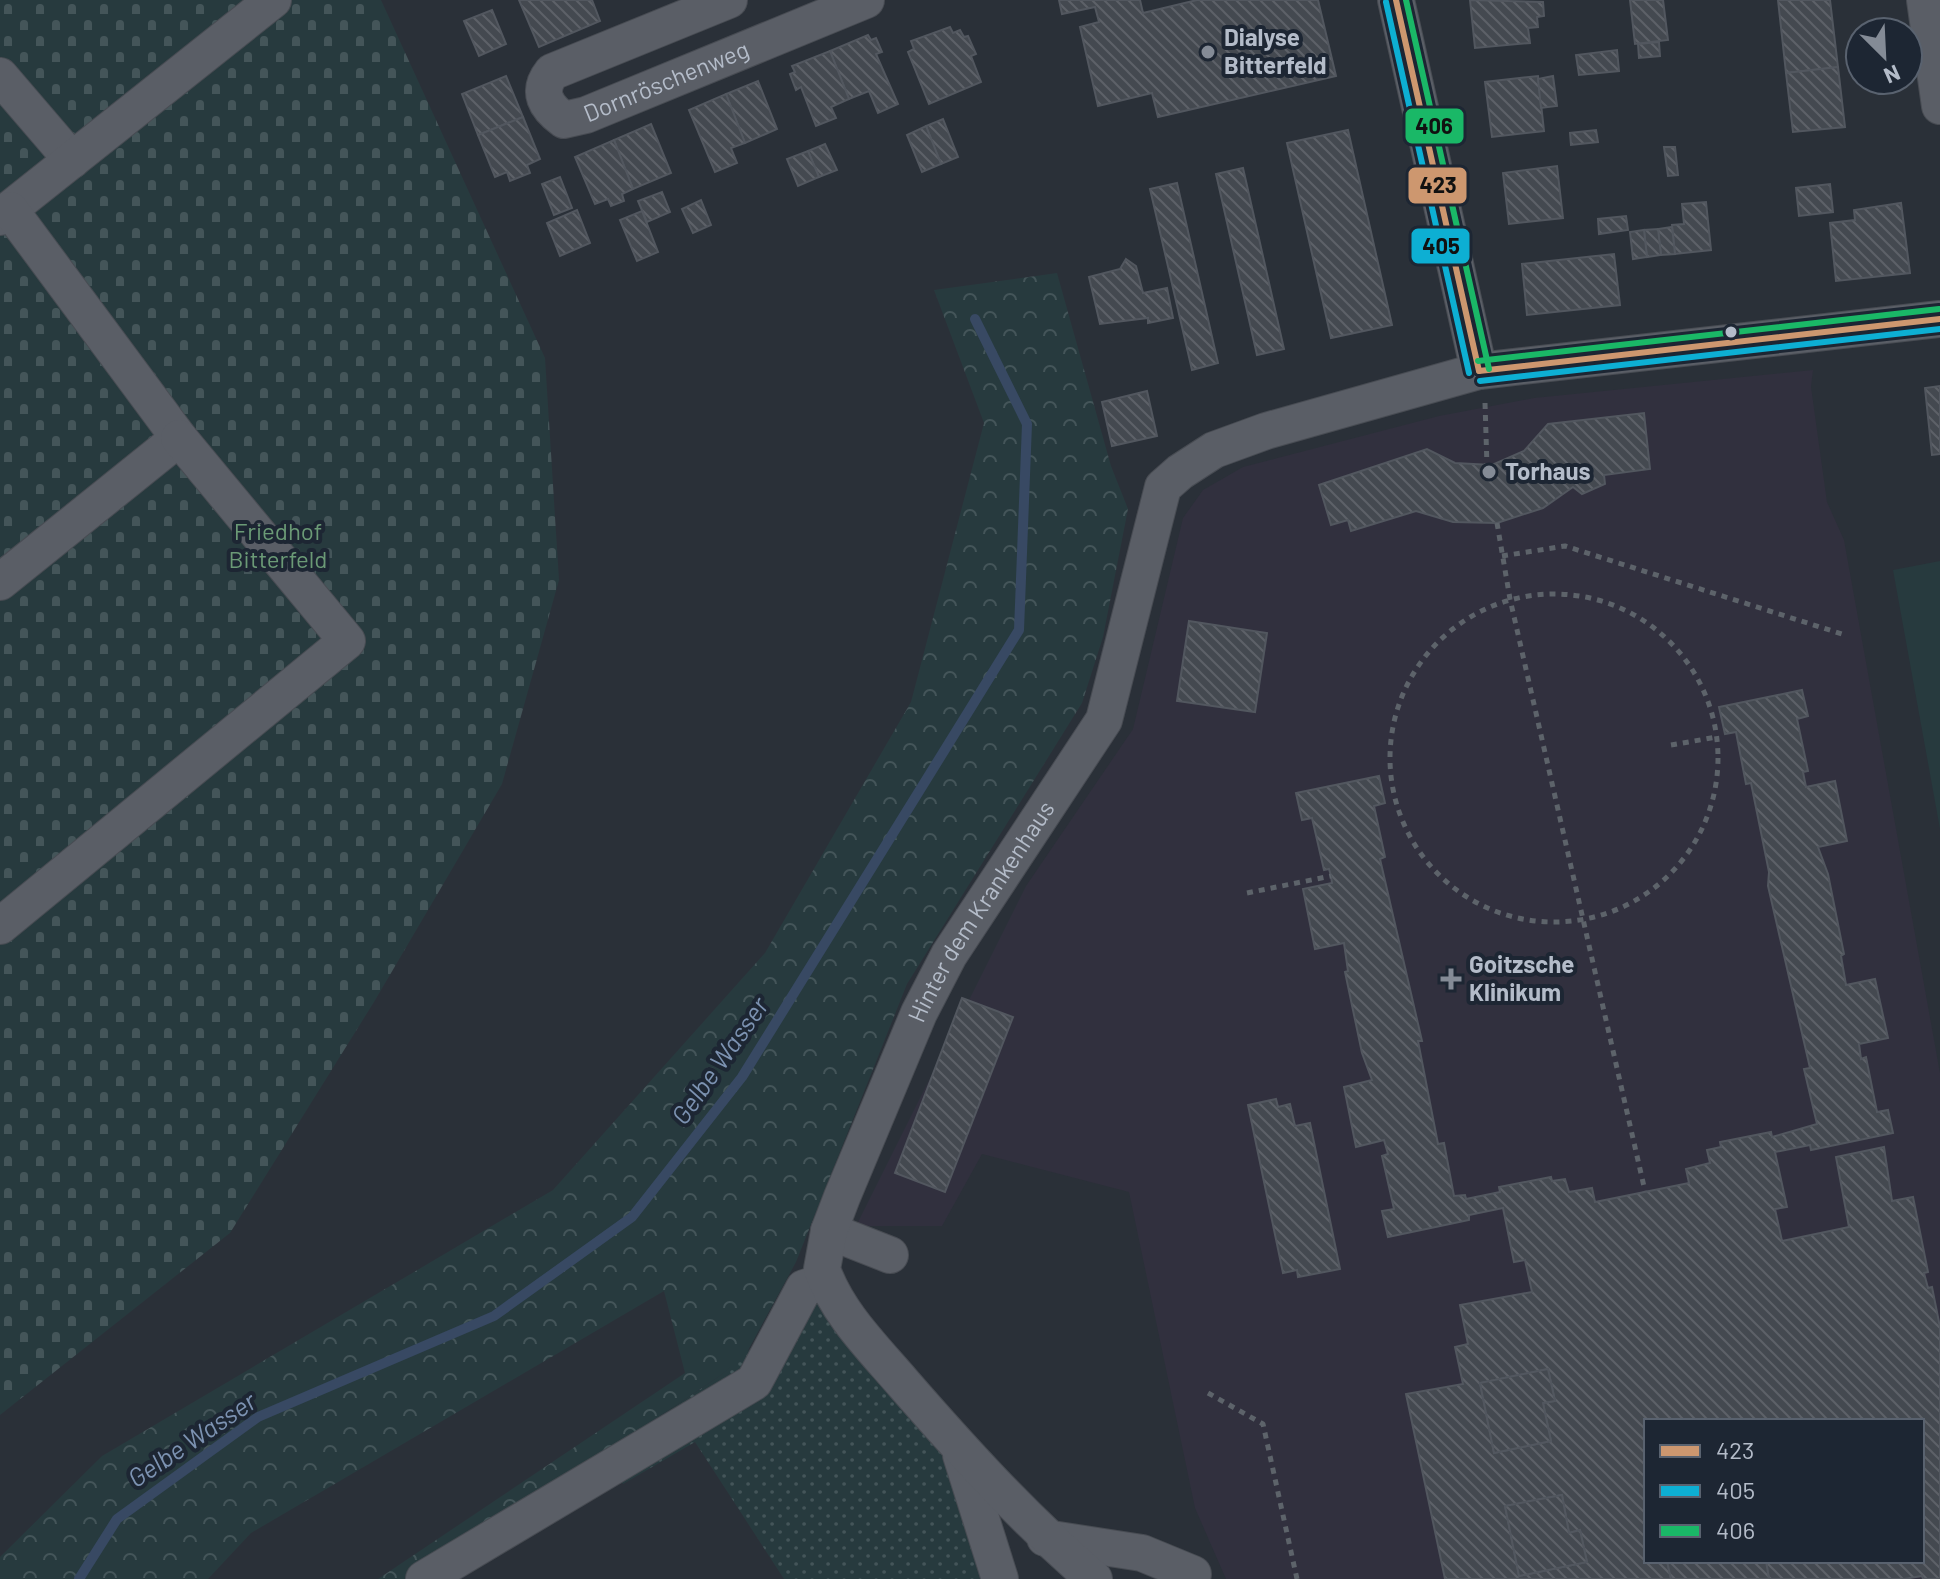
<svg xmlns="http://www.w3.org/2000/svg" width="1940" height="1579" font-family="Barlow,sans-serif">
  <style>
    .medical { fill: #31303e; fill-rule: evenodd }
    .grass { fill: url(#grass-dots) }
    .forest { fill: url(#forest-crowns) }
    .cemetery { fill: url(#cemetery-stones) }
    .park { fill: #273a3e }
    .lines { fill: none; stroke-linecap: round; stroke-linejoin: round }
    .stream { stroke: #384963; stroke-width: 10 }
    .building { fill: url(#building-back-hatch); stroke: #52575f; stroke-width: 2; fill-rule: evenodd }
    .minor-casing { stroke: #484c53; stroke-width: 38 }
    .path { stroke: #5d636a; stroke-width: 5; stroke-dasharray: 6 6; stroke-linecap: butt }
    .minor { stroke: #5a5e66; stroke-width: 36 }
    .bus-1-casing { stroke: #1d2633; stroke-width: 12 }
    .bus-2-casing { stroke: #1d2633; stroke-width: 12 }
    .bus-3-casing { stroke: #1d2633; stroke-width: 12 }
    .bus-1 { stroke: #cd976f; stroke-width: 6 }
    .bus-2 { stroke: #0dafd3; stroke-width: 6 }
    .bus-3 { stroke: #1ab867; stroke-width: 6 }
    .poi-dot { fill: #848b96; stroke: #1d2633; stroke-width: 3 }
    .bus-dot { fill: #b4bcc9; stroke: #1d2633; stroke-width: 3 }
    .labels { text-anchor: middle; stroke-width: 8; stroke-linejoin: round; paint-order: stroke }
    .poi-label { font-size: 24px; font-weight: bold; fill: #b4bcc9; stroke: #1d2633; text-anchor: start }
    .street-label { font-size: 24px; fill: #b4bcc9; stroke: #1d2633 }
    .park-label { font-size: 24px; fill: #6b9a76; stroke: #1d2633 }
    .water-label { font-size: 26px; font-style: italic; fill: #7c92b1; stroke: #1d2633 }
    .line-badge { stroke: #1d2633; stroke-width: 3 }
    .pale-badge-label { font-size: 22px; text-anchor: middle; font-weight: bold; fill: #111 }
  </style>
  <defs>
    <pattern id="grass-dots" width="8" height="8" patternUnits="userSpaceOnUse" patternTransform="scale(2)"><rect width="8" height="8" fill="#273a3e"/><path d="M2 2h.1M6 6h.1" fill="none" stroke="#445559" stroke-width="1.8" stroke-linecap="round"/></pattern>
    <pattern id="forest-crowns" width="20" height="18" patternUnits="userSpaceOnUse" patternTransform="scale(2)"><rect width="20" height="18" fill="#273a3e"/><path d="M2 6a3 3 0 1 1 6 0M12 15a3 3 0 1 1 6 0" fill="none" stroke="#445559"/></pattern>
    <pattern id="cemetery-stones" width="16" height="16" patternUnits="userSpaceOnUse" patternTransform="scale(2)"><rect width="16" height="16" fill="#273a3e"/><path d="M2 7V4a2 2 0 0 1 4 0v3zM10 15v-3a2 2 0 0 1 4 0v3z" fill="#445559"/></pattern>
    <pattern id="building-back-hatch" width="6" height="6" patternUnits="userSpaceOnUse" patternTransform="scale(2)"><rect width="6" height="6" fill="#444950"/><path d="M-1 5l2 2M0 0l6 6M5-1l2 2" fill="none" stroke="#5d6168"/></pattern>
  </defs>
  <rect width="100%" height="100%" fill="#2a3038"/>
  <path class="medical" d="M1813,370l-2,17 16,115 17,38 96,533v506h-714l-31,-71 -66,-316 -147,-38 -40,72h-86l170,-340 107,-157 50,-211 20,-28 40,-23 196,-51 95,-18zM1646,1421h276v140h-276z"/>
  <polygon class="grass" points="826,1281 959,1448 1000,1579 784,1579 695,1442 623,1484 605,1453 721,1375"/>
  <polygon class="forest" points="1057,273 1111,466 1128,509 1103,637 1082,703 907,984 796,1262 746,1354 721,1375 416,1579 378,1579 685,1373 664,1291 251,1533 208,1579 0,1579 0,1557 102,1456 553,1190 765,953 911,702 984,423 934,290"/>
  <polygon class="cemetery" points="0,0 381,0 545,358 559,580 502,784 374,1002 230,1233 0,1415"/>
  <polygon class="park" points="1940,561 1940,829 1893,570"/>
  <g class="lines">
    <polyline class="stream" points="79,1579 117,1519 258,1417 494,1316 632,1217 742,1077 1019,630 1027,424 975,319"/>
  </g>
  <g class="building">
    <polygon points="519,0 592,0 600,21 539,47"/>
    <polygon points="1059,0 1140,0 1143,13 1197,0 1318,0 1336,76 1158,117 1152,93 1098,106 1080,27 1099,22 1095,7 1062,14"/>
    <polygon points="1470,0 1543,2 1544,16 1537,17 1538,27 1528,28 1530,43 1475,48"/>
    <polygon points="1630,0 1663,0 1668,40 1635,44"/>
    <polygon points="1778,0 1830,0 1838,67 1786,73"/>
    <polygon points="492,10 506,44 479,56 464,21"/>
    <polygon points="950,27 953,33 960,30 964,37 968,36 976,54 971,56 981,82 929,104 908,52 914,49 911,41"/>
    <polygon points="868,35 871,40 876,38 882,52 876,54 898,104 878,113 869,91 849,99 830,51"/>
    <polygon points="1659,42 1660,56 1639,58 1638,44"/>
    <polygon points="1617,50 1619,71 1579,75 1576,55"/>
    <polygon points="830,51 849,99 831,107 836,118 816,126 801,87 796,90 790,74 795,72 792,66"/>
    <polygon points="1838,67 1845,127 1793,132 1786,73"/>
    <polygon points="506,76 523,117 478,135 462,94"/>
    <polygon points="1538,76 1544,131 1492,137 1485,82"/>
    <polygon points="1553,76 1557,106 1541,108 1538,79"/>
    <polygon points="758,81 777,129 745,143 726,94"/>
    <polygon points="726,94 745,143 731,148 737,163 715,172 689,110"/>
    <polygon points="523,117 540,159 527,165 530,173 510,181 507,172 495,177 478,135"/>
    <polygon points="943,119 958,157 941,164 926,126"/>
    <polygon points="651,124 671,173 633,189 614,140"/>
    <polygon points="926,126 941,164 922,172 907,135"/>
    <polygon points="1348,130 1392,325 1331,338 1287,143"/>
    <polygon points="1596,130 1598,142 1571,145 1570,133"/>
    <polygon points="614,140 633,189 622,194 624,201 611,206 608,199 595,204 575,157"/>
    <polygon points="825,144 837,170 819,177 808,151"/>
    <polygon points="1664,147 1675,147 1678,175 1668,176"/>
    <polygon points="808,151 819,177 798,186 787,159"/>
    <polygon points="1557,166 1563,218 1509,224 1503,173"/>
    <polygon points="1243,168 1284,349 1257,355 1216,174"/>
    <polygon points="560,177 572,208 554,215 542,184"/>
    <polygon points="1177,183 1218,363 1192,370 1150,189"/>
    <polygon points="1830,184 1833,212 1799,216 1796,188"/>
    <polygon points="662,192 670,212 647,222 638,201"/>
    <polygon points="701,200 711,225 693,233 682,209"/>
    <polygon points="1706,202 1711,250 1675,254 1672,225 1684,224 1682,204"/>
    <polygon points="1901,203 1910,273 1836,281 1830,223 1855,220 1854,210"/>
    <polygon points="577,210 590,243 560,256 547,223"/>
    <polygon points="642,211 658,252 637,261 620,220"/>
    <polygon points="1626,216 1628,230 1599,234 1598,219"/>
    <polygon points="1672,227 1675,254 1661,255 1658,229"/>
    <polygon points="1658,229 1661,255 1647,257 1644,230"/>
    <polygon points="1644,230 1647,257 1633,259 1630,232"/>
    <polygon points="1614,254 1620,305 1527,315 1522,264"/>
    <polygon points="1126,259 1136,266 1143,293 1167,288 1173,318 1148,323 1148,318 1100,324 1089,277 1120,269"/>
    <polygon points="1940,386 1940,454 1932,455 1925,388"/>
    <polygon points="1147,391 1157,436 1112,446 1102,402"/>
    <polygon points="1644,413 1650,469 1604,475 1605,484 1582,494 1573,487 1543,508 1497,523 1453,522 1416,511 1351,531 1348,520 1331,525 1319,485 1427,449 1455,463 1492,465 1524,451 1548,424"/>
    <polygon points="1189,621 1267,633 1255,712 1177,701"/>
    <path d="M1802,690l6,26 -11,3 11,52 -5,1 3,15 29,-6 12,60 -29,6 10,27 16,80 -3,2 5,29 29,-6 13,59 -29,6 2,15 5,-2 11,55 11,-2 5,23 -82,17 -1,-5 -35,7 12,55 -12,2 7,32 67,-14 -13,-70 48,-10 8,54 21,-4 15,75 -4,1 4,15 4,-1 8,40v252h-17l-1,-3 -18,3h-135l-3,-18h156v-140h-276v140h21l4,18h-226l-39,-185 57,-10 -8,-37 13,-3 -8,-39 72,-13 -7,-32 -11,2 -11,-54 -34,7v5l-81,17 -6,-26 12,-2 -12,-53 6,-2 -4,-14 -28,7 -12,-60 28,-7 -10,-27 -17,-81 3,-1 -4,-28 -29,6 -12,-60 29,-6 -1,-7 -2,-7 -5,1 -12,-52 -10,2 -6,-27 83,-17 6,27 -11,3 11,51 -5,2 42,182h-4l20,103 6,-1 10,53 11,-1 1,4 34,-7 -1,-5 52,-10 1,4 13,-2 4,13 23,-4 3,14 94,-19 -3,-14 24,-6 -3,-13 14,-3 -1,-5 51,-10 1,5 45,-13 -13,-55 6,-1 -42,-182 1,-14 -18,-89 -5,1 -10,-52 -11,2 -6,-27zM1548,1369l7,32 -12,2 8,38 -57,12 -14,-70zM1562,1495l7,38 11,-3 7,32 -68,14 -14,-70z"/>
    <polygon points="962,998 1013,1017 945,1192 895,1173"/>
    <polygon points="1276,1099 1278,1107 1290,1104 1295,1126 1310,1123 1340,1269 1298,1277 1297,1270 1283,1273 1248,1105"/>
    <polygon points="1548,1369 1555,1401 1543,1403 1551,1441 1494,1453 1480,1383"/>
    <polygon points="1562,1495 1569,1533 1580,1530 1587,1562 1519,1576 1505,1506"/>
    <polygon points="1667,1561 1766,1561 1769,1579 1671,1579"/>
  </g>
  <g class="lines">
    <g class="minor-casing">
      <g id="minor">
        <path id="s1" d="M729,0l-177,72c-16,20 -6,35 12,48l22,-5 280,-115"/>
        <polyline points="1396,0 1479,371"/>
        <polyline points="1925,0 1940,106"/>
        <polyline points="0,76 72,160"/>
        <polyline points="0,217 273,0"/>
        <polyline points="0,582 179,438 10,210"/>
        <polyline points="0,926 347,641 179,438"/>
        <polyline points="829,1231 890,1255"/>
        <polyline points="961,1455 1000,1579"/>
        <polyline points="1045,1538 1142,1553 1193,1574"/>
        <polyline points="424,1579 754,1382 804,1288 826,1281"/>
        <path id="s2" d="M1094,1579c-70,-60 -131,-127 -191,-196 -30,-35 -66,-70 -81,-114l7,-38 13,-34 77,-184 30,-58 155,-235 59,-233 17,-15 34,-22 52,-19 213,-60 461,-52"/>
      </g>
    </g>
    <g class="path">
      <polyline points="1485,403 1487,466"/>
      <polyline points="1497,523 1510,599 1645,1191"/>
      <polyline points="1502,556 1565,546 1842,634"/>
      <circle cx="1554" cy="758" r="164"/>
      <polyline points="1671,745 1717,737"/>
      <polyline points="1247,893 1331,876"/>
      <polyline points="1208,1393 1263,1424 1297,1579"/>
    </g>
    <use href="#minor" class="minor"/>
    <g class="bus-1-casing">
      <g id="bus-1">
        <polyline points="1396,0 1479,371"/>
        <polyline points="1479,371 1940,319"/>
      </g>
    </g>
    <g class="bus-2-casing">
      <g id="bus-2">
        <polyline points="1386,2 1469,373"/>
        <polyline points="1480,381 1940,329"/>
      </g>
    </g>
    <g class="bus-3-casing">
      <g id="bus-3">
        <polyline points="1406,0 1489,369"/>
        <polyline points="1478,361 1939,309"/>
      </g>
    </g>
    <use href="#bus-1" class="bus-1"/>
    <use href="#bus-2" class="bus-2"/>
    <use href="#bus-3" class="bus-3"/>
  </g>
  <g class="poi-dot">
    <circle cx="1208" cy="52" r="8"/>
    <circle cx="1489" cy="472" r="8"/>
    <path d="M1447 967h8v8h8v8h-8v8h-8v-8h-8v-8h8z"/>
  </g>
  <circle class="bus-dot" cx="1731" cy="332" r="7"/>
  <g class="labels">
    <g class="poi-label">
      <text x="1224" y="46">Dialyse<tspan x="1224" dy="28">Bitterfeld</tspan></text>
      <text x="1505" y="480">Torhaus</text>
      <text x="1469" y="973">Goitzsche<tspan x="1469" dy="28">Klinikum</tspan></text>
    </g>
    <g class="street-label">
      <text dy="8" stroke="none"><textPath href="#s1" startOffset="358">Dornröschenweg</textPath></text>
      <text dy="8" stroke="none"><textPath href="#s2" startOffset="808">Hinter dem Krankenhaus</textPath></text>
    </g>
    <g class="park-label">
      <text x="278" y="540">Friedhof<tspan x="278" dy="28">Bitterfeld</tspan></text>
    </g>
    <g class="water-label">
      <text transform="translate(720 1061) rotate(-55)" y="9">Gelbe Wasser</text>
      <text transform="translate(192 1440) rotate(-34)" y="9">Gelbe Wasser</text>
    </g>
  </g>
  <g class="line-badge">
    <rect x="1404" y="107" width="61" height="38" rx="8" fill="#1ab867"/>
    <rect x="1407" y="166" width="61" height="39" rx="8" fill="#cd976f"/>
    <rect x="1410" y="227" width="61" height="38" rx="8" fill="#0dafd3"/>
  </g>
  <g class="pale-badge-label">
    <text x="1434" y="134">406</text>
    <text x="1438" y="193">423</text>
    <text x="1441" y="254">405</text>
  </g>
  <rect x="1644" y="1419" width="280" height="144" fill="#1d2633" stroke="#59626f" stroke-width="2"/>
  <rect x="1660" y="1445" width="40" height="12" fill="#cd976f" stroke="#59626f" stroke-width="2"/>
  <text x="1716" y="1459" font-size="24" fill="#b4bcc9">423</text>
  <rect x="1660" y="1485" width="40" height="12" fill="#0dafd3" stroke="#59626f" stroke-width="2"/>
  <text x="1716" y="1499" font-size="24" fill="#b4bcc9">405</text>
  <rect x="1660" y="1525" width="40" height="12" fill="#1ab867" stroke="#59626f" stroke-width="2"/>
  <text x="1716" y="1539" font-size="24" fill="#b4bcc9">406</text>
  <g transform="translate(1884 56) rotate(156)"><circle r="38" fill="#1d2633" stroke="#59626f" stroke-width="2"/>
  <path d="M0-6L14 30L0 20L-14 30Z" fill="#848b96"/>
  <text y="-12" font-size="22" font-weight="bold" text-anchor="middle" fill="#b4bcc9">N</text>
  </g>
</svg>
